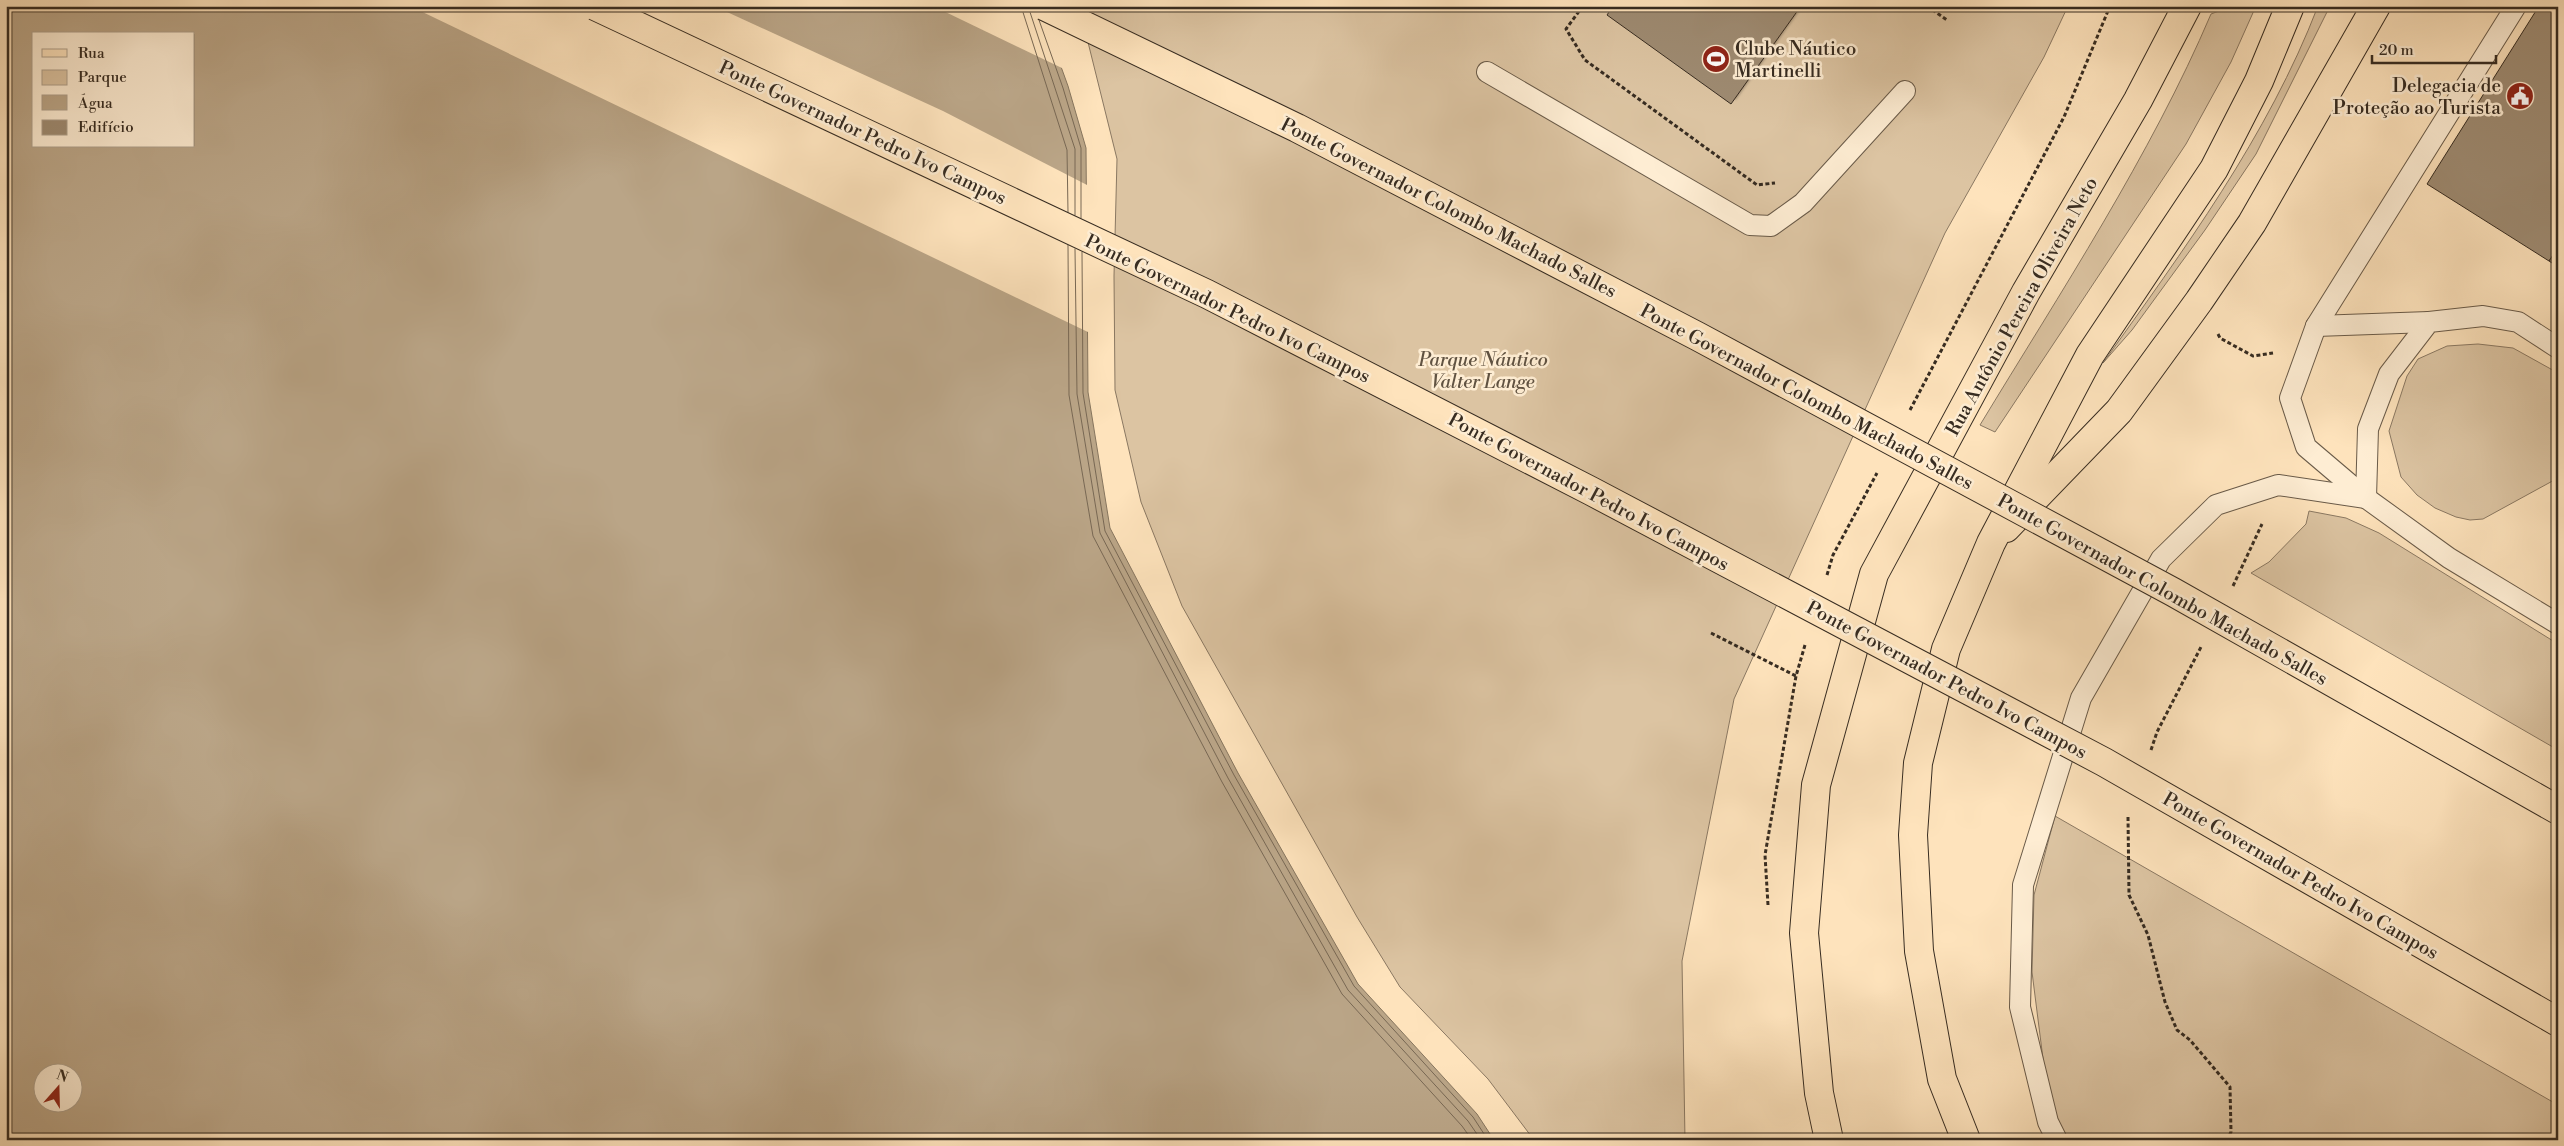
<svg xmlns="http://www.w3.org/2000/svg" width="2564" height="1146" font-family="'Libre Bodoni',serif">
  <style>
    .green { fill: #dcc4a2; stroke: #8a7862 }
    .water { fill: #baa587; stroke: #86755e; fill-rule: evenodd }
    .pier { fill: #fee3bc }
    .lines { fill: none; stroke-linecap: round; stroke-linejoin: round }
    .shore { stroke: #786854; stroke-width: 1 }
    .building { fill: #9e8b72; stroke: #372c21; filter: url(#shadow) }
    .lane-casing { stroke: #695a48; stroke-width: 22 }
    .primary-casing { stroke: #372c21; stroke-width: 30 }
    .highway-casing { stroke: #372c21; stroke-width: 30 }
    .path { stroke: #372c21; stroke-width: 3; stroke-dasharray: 4 2.5; stroke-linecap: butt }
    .lane { stroke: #feedd3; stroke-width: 20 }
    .primary { stroke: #fee3bc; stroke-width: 28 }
    .highway { stroke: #fee3bc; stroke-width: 28 }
    .highway-bridge-casing { stroke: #372c21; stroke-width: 30; stroke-linecap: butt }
    .highway-bridge { stroke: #fee3bc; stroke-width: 28 }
    .labels { text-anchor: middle; stroke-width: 5; stroke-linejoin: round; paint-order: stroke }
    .poi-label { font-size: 19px; fill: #372c21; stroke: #feedd3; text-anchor: start }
    .street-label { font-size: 19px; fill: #372c21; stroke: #feedd3 }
    .park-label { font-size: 19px; font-style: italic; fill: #605241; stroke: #feedd3 }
  </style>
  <defs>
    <filter id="shadow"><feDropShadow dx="4.5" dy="-4.5" stdDeviation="1" flood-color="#0004"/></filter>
  </defs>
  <rect width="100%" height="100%" fill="#fee3bc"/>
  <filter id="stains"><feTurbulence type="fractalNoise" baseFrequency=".004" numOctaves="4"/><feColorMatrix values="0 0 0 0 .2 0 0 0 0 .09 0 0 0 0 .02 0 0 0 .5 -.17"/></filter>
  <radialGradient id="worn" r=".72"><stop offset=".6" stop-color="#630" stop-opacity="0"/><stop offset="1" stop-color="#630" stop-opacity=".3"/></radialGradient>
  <g class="green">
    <polygon points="1079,6 2068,6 2044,57 1945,233 1734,699 1682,961 1685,1140 1534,1140 1488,1079 1400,987 1357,917 1182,606 1141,502 1115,390 1114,276 1117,159"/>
    <path d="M2232,6h24l-25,56 -45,82 -191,288 -15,-7c80,-132 171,-270 231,-411z"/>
    <path d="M2318,6h12l-74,148 -51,76 -73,100 -29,33c80,-112 165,-227 215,-357z"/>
    <polygon points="2478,344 2513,348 2558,373 2558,478 2483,519 2470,520 2456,517 2435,508 2417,495 2401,477 2389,431 2407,376 2418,359 2447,346"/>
    <polygon points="2309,511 2346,518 2379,533 2558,644 2558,750 2251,573 2269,562 2306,524"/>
    <polygon points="2055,816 2558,1105 2558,1140 2252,1140 2219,1136 2214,1140 2069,1140 2049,1106 2032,972 2034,895"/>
  </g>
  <path class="water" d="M6,6h1033l29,80 18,62 2,244 22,136 128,245 120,211 119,130 17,26h-1488zM34,34h160v112h-160zM42,1074h30v30h-30z"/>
  <g class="pier">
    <polygon points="410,6 714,6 943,111 1089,186 1090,333"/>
    <polygon points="933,6 1042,6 1064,69"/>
  </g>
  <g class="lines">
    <g class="shore">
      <polyline points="1021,6 1067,150 1068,212"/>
      <polyline points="1028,6 1075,149 1075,215"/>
      <polyline points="1039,20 1063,88 1081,148 1081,218"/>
      <polyline points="1068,245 1069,395 1093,536 1222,782 1342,994 1462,1126 1472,1140"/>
      <polyline points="1075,249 1077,394 1100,533 1228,778 1348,990 1468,1121 1481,1140"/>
      <polyline points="1082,252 1083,393 1105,531 1234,775 1354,986 1473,1117 1488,1140"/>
    </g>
  </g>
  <g class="building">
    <polygon points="1613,6 1801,6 1731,104 1607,15"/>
    <polygon points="2539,6 2558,7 2558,248 2549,261 2427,184"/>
    <polygon points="2558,248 2558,267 2549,261"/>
  </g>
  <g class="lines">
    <g class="lane-casing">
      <g id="lane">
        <polyline points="2516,6 2316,326 2290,398 2306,447 2366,498 2449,558 2558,624"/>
        <polyline points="1487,72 1750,225 1771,226 1803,203 1905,91"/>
        <polyline points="2316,326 2429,322"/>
        <polyline points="2366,498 2368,429 2389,374 2429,322 2483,316 2518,322 2558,348"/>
        <polyline points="2057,1140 2048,1122 2020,1007 2023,885 2081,698 2161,559 2216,505 2278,485 2366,498"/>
      </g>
    </g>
    <g class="primary-casing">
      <polyline id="primary" points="2006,528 2119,411 2199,301 2252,223 2376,6"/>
    </g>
    <g class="highway-casing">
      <g id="highway">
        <polyline points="1829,1140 1819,1093 1804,933 1816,785 1874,574 2026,292 2138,100 2187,6"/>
        <polyline points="1966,1140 1942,1079 1919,951 1913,835 1918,763 1946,649 1991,543 2090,355 2214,169 2259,81 2290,6"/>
      </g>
    </g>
    <g class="path">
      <polyline points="1583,6 1566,29 1585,60 1757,185 1775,183"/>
      <polyline points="1927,6 1947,20"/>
      <polyline points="2218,334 2220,338 2253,356 2273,353"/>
      <polyline points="1910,410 2064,117 2110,6"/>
      <polyline points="1827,575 1833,555 1877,473"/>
      <polyline points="2233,586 2262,524"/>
      <polyline points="1711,633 1796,676"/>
      <polyline points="2151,750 2157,732 2201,647"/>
      <polyline points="2128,817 2129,895 2148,935 2165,1002 2177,1030 2190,1040 2230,1087 2231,1132 2227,1140"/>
      <polyline points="1768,905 1765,855 1796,676 1805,645"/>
    </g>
    <use href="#lane" class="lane"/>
    <use href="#primary" class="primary"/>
    <use href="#highway" class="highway"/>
    <g class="highway-bridge-casing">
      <g id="highway-bridge">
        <polyline points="595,6 1207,294 1591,491 2104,762 2558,1022"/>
        <polyline points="1044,6 1297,128 1697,336 2173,592 2558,810"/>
      </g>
    </g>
    <use href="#highway-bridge" class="highway-bridge"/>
  </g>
  <defs>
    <g id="stadium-disc" transform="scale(1.4375)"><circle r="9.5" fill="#8f2418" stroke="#feedd3"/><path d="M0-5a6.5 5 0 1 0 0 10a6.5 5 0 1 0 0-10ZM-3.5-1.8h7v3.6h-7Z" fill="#fff"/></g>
    <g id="civic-disc" transform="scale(1.4375)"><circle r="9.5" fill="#8f2418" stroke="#feedd3"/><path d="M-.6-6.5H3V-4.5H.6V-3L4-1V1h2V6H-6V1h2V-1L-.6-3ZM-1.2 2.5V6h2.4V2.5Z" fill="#fff"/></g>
  </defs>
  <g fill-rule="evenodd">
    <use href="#stadium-disc" x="1716" y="59"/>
    <use href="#civic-disc" x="2520" y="96"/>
  </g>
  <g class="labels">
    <g class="poi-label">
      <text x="1735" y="55">Clube Náutico<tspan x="1735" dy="22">Martinelli</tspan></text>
      <text x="2501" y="92" text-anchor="end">Delegacia de<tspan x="2501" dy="22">Proteção ao Turista</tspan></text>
    </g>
    <g class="street-label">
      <text transform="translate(863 132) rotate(25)" y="7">Ponte Governador Pedro Ivo Campos</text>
      <text transform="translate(1449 207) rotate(27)" y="7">Ponte Governador Colombo Machado Salles</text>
      <text transform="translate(2021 306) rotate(-61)" y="7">Rua Antônio Pereira Oliveira Neto</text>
      <text transform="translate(1228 308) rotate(26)" y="7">Ponte Governador Pedro Ivo Campos</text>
      <text transform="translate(1807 396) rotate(28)" y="7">Ponte Governador Colombo Machado Salles</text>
      <text transform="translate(1589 491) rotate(28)" y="7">Ponte Governador Pedro Ivo Campos</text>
      <text transform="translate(2163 589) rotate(29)" y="7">Ponte Governador Colombo Machado Salles</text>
      <text transform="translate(1947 679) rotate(28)" y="7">Ponte Governador Pedro Ivo Campos</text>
      <text transform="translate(2301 875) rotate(30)" y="7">Ponte Governador Pedro Ivo Campos</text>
    </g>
    <g class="park-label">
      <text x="1483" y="366">Parque Náutico<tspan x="1483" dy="22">Valter Lange</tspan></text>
    </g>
  </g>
  <rect width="2564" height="1146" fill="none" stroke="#fee3bc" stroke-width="25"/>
  <rect x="8" y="8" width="2549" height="1131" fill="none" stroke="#372c21" stroke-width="2.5"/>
  <rect x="12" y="12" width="2539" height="1121" fill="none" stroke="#372c21"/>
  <rect x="32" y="32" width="162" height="115" fill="#feedd3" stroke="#aea08c"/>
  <rect x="42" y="49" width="25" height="8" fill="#fee3bc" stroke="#aea08c"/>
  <text x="78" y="58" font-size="15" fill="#372c21">Rua</text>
  <rect x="42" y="70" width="25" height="15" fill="#dcc4a2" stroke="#aea08c"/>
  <text x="78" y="82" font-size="15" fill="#372c21">Parque</text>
  <rect x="42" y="95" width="25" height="15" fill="#baa587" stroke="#aea08c"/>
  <text x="78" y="108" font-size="15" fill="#372c21">Água</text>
  <rect x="42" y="120" width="25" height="15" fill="#9e8b72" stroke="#aea08c"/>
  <text x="78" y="132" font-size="15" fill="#372c21">Edifício</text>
  <g transform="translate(58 1088) rotate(20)"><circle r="24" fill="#feedd3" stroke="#aea08c"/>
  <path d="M0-4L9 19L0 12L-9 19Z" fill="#8f2418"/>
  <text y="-8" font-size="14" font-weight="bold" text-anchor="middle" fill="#372c21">N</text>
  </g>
  <path d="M2372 55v8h124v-8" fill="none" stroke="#372c21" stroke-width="2.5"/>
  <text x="2379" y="55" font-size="15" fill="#372c21" stroke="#feedd3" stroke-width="4" paint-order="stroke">20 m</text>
  <rect width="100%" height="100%" filter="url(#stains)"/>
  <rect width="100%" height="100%" fill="url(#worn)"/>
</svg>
